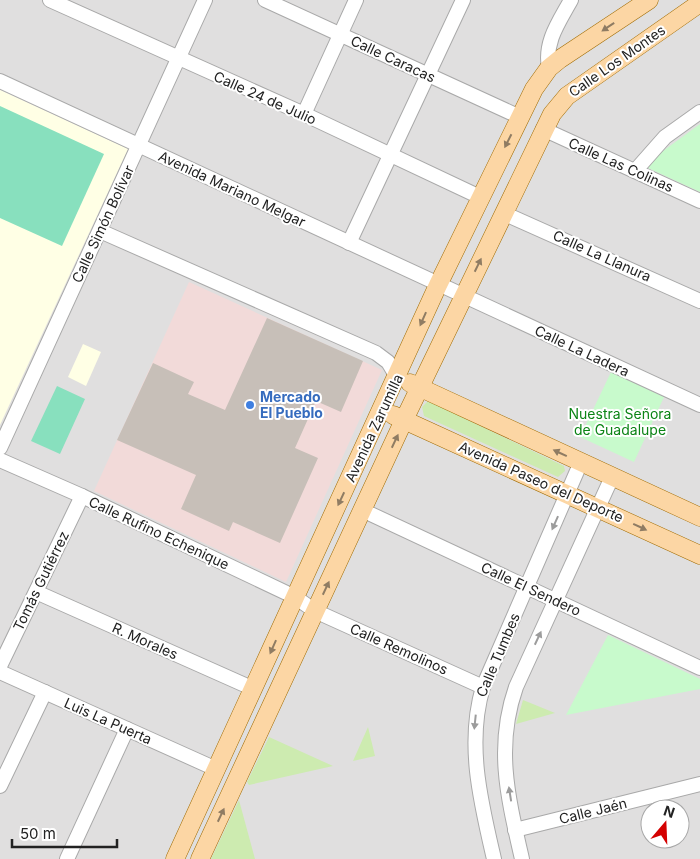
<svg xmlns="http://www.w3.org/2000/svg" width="700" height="859" font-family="Inter,sans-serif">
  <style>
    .residential { fill: #e0dfdf; fill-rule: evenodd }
    .commercial { fill: #f2dad9 }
    .education { fill: #ffffe5 }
    .grass { fill: #cdebb0 }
    .park { fill: #c8facc }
    .pitch { fill: #88e0be }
    .building { fill: #c7bfb8 }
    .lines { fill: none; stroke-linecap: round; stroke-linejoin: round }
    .minor-casing { stroke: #a9a9a9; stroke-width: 16 }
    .major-casing { stroke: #a06b00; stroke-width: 19 }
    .minor { stroke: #fff; stroke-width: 14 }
    .major { stroke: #fcd6a4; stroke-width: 18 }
    .oneway { fill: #8f7c63 }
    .oneway2 { fill: #9c9c9c }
    .shop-dot { fill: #3f7fe0; stroke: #fff; stroke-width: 2 }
    .labels { text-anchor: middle; stroke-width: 4; stroke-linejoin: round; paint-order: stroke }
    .street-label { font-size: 14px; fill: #222; stroke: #fff }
    .shop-label { font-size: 14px; font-weight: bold; fill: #366cbe; stroke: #fff; text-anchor: start }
    .park-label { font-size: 14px; fill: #0c8416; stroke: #fff }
  </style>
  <rect width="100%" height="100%" fill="#f2efe9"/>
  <path class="residential" d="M0,0h700v859h-700zM650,809h30v30h-30z"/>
  <polygon class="commercial" points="189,282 382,370 286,582 94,491"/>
  <g class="education">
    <polygon points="0,90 128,149 0,425"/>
    <polygon points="83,344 101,352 86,386 68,377"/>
  </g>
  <g class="grass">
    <polygon points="428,401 564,466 565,471 558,477 424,416 422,407"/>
    <polygon points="523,700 555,713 516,724"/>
    <polygon points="368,727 375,756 353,761"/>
    <polygon points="269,737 333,766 249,785 247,782"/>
    <polygon points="239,800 255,859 211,859"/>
  </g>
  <g class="park">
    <polygon points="700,124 700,192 648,168 652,159"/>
    <polygon points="611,372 664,397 634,462 580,437"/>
    <polygon points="608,635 700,679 700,689 566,715"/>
  </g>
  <g class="pitch">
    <polygon points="0,106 104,154 62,246 0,218"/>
    <polygon points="57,386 85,399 60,454 31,441"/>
  </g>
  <polygon class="building" points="267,318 363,361 341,412 316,401 295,448 318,458 280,543 233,522 229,531 181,509 196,475 117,440 153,363 194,382 188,394 225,410"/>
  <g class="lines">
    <g class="minor-casing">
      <g id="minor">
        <polyline points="50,0 304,114 480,197"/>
        <polyline points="265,0 520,117"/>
        <path d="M549,68c-5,-26 10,-46 22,-68"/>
        <polyline points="0,81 700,405"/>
        <polyline points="304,114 356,0"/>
        <polyline points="543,129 700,201"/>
        <polyline points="635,171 665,137 700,112"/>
        <polyline points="503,213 700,301"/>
        <polyline points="100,231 376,353 388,362 397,377"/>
        <polyline points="349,243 463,0"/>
        <polyline points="0,448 205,0"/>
        <polyline points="0,460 82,496 295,597 315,611 483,687"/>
        <polyline points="362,510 700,668"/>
        <polyline points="36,592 254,689"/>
        <polyline points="0,666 82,496"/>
        <polyline points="0,672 216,769"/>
        <polyline points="0,786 45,692"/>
        <polyline points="515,830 700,784"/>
        <polyline points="67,859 127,729"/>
        <path d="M494,859c-13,-56 -28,-115 -11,-172l98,-225"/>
        <path d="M522,859c-14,-61 -27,-112 -6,-172l96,-210"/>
      </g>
    </g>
    <g class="major-casing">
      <g id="major">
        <polyline points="410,383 700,517"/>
        <polyline points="393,415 700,555"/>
        <polyline points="175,859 438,285 534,89 549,68 560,59 649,0"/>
        <polyline points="200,859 404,420 552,114 567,96 700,3"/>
      </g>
    </g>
    <use href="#minor" class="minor"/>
    <use href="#major" class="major"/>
  </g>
  <defs><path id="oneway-solid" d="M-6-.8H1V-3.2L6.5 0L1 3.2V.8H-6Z" transform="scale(1.25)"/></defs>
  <g class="oneway">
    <use href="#oneway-solid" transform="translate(608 27) rotate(146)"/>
    <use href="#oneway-solid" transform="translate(508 141) rotate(117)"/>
    <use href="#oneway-solid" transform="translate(478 265) rotate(-64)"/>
    <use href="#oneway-solid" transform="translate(423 319) rotate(114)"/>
    <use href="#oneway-solid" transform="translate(395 441) rotate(-65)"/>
    <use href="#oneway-solid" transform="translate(560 453) rotate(-155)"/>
    <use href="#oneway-solid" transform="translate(341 499) rotate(115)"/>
    <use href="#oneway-solid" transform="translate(640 527) rotate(25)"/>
    <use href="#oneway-solid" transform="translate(326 588) rotate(-65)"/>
    <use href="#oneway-solid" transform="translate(273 647) rotate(114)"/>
    <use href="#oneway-solid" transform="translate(221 815) rotate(-65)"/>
  </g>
  <g class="oneway2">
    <use href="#oneway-solid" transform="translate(555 523) rotate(114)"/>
    <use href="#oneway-solid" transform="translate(538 638) rotate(-65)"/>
    <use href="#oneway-solid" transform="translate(475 722) rotate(96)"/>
    <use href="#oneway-solid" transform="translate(510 794) rotate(-99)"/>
  </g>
  <circle class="shop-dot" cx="250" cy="405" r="5"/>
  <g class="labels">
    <g class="street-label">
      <text transform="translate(393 59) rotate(25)" y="5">Calle Caracas</text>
      <text transform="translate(617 61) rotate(-35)" y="5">Calle Los Montes</text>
      <text transform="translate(265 98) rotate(24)" y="5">Calle 24 de Julio</text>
      <text transform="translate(621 165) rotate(24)" y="5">Calle Las Colinas</text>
      <text transform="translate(232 189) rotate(25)" y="5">Avenida Mariano Melgar</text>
      <text transform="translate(103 224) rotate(-65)" y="5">Calle Simón Bolívar</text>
      <text transform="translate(602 256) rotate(24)" y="5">Calle La Llanura</text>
      <text transform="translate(582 351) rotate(25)" y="5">Calle La Ladera</text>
      <text transform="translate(374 428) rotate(-65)" y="5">Avenida Zarumilla</text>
      <text transform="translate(541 482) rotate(24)" y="5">Avenida Paseo del Deporte</text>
      <text transform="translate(159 533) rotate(25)" y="5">Calle Rufino Echenique</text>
      <text transform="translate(41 581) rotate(-64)" y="5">Tomás Gutiérrez</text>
      <text transform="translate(531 589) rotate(25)" y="5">Calle El Sendero</text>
      <text transform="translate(145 641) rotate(24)" y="5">R. Morales</text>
      <text transform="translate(399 649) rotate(24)" y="5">Calle Remolinos</text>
      <text transform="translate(498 655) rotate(-67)" y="5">Calle Tumbes</text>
      <text transform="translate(108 721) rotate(24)" y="5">Luis La Puerta</text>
      <text transform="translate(593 811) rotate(-14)" y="5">Calle Jaén</text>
    </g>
    <g class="shop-label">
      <text x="260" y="402">Mercado<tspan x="260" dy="16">El Pueblo</tspan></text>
    </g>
    <g class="park-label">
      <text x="620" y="419">Nuestra Señora<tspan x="620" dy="16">de Guadalupe</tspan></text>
    </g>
  </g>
  <g transform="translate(665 824) rotate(19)"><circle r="24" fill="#ffffff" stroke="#a7a7a7"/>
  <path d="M0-4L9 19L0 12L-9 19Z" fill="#d40000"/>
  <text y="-8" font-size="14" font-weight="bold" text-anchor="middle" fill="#222222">N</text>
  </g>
  <path d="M12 839v8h105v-8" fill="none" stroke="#222222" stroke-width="2.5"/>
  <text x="20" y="839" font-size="15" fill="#222222" stroke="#ffffff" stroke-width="4" paint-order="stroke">50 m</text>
</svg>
